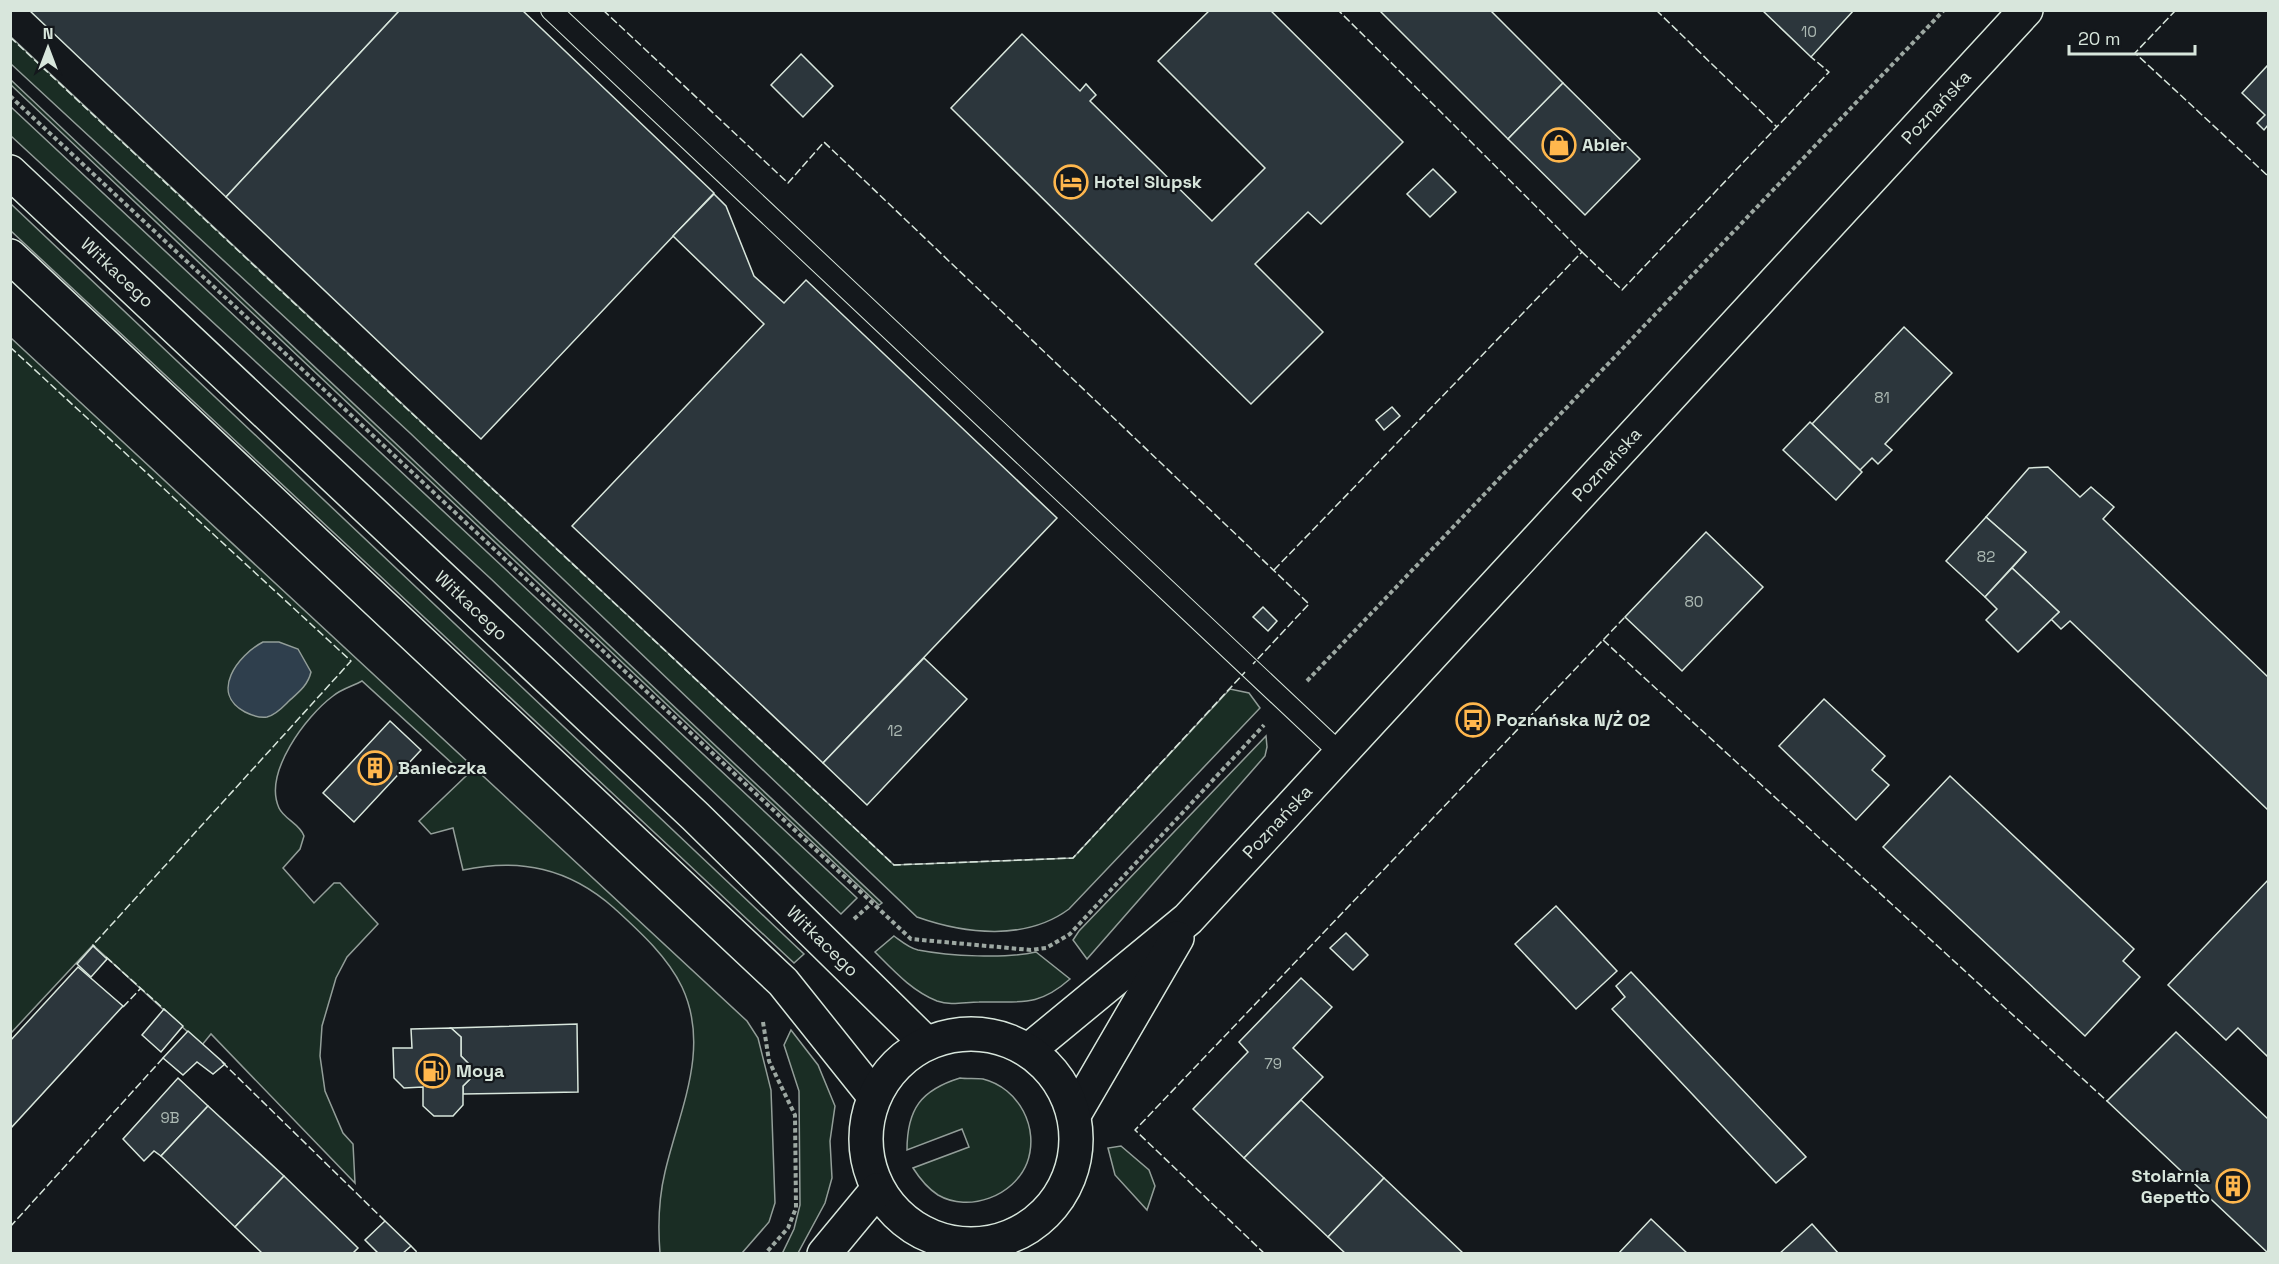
<svg xmlns="http://www.w3.org/2000/svg" width="2279" height="1264" font-family="'Space Grotesk',sans-serif">
  <style>
    .green { fill: #1a2d24; stroke: #939e99; stroke-width: 1.5 }
    .water { fill: #2f3f4d; stroke: #939e99; stroke-width: 1.5 }
    .building { fill: #2c363c; stroke: #d8e6dc; stroke-width: 1.5 }
    .lines { fill: none; stroke-linecap: round; stroke-linejoin: round }
    .service-casing { stroke: #d8e6dc; stroke-width: 22 }
    .secondary-casing { stroke: #d8e6dc; stroke-width: 36 }
    .primary-casing { stroke: #d8e6dc; stroke-width: 36 }
    .path { stroke: #9da8a2; stroke-width: 4; stroke-dasharray: 4.5 3; stroke-linecap: butt }
    .service { stroke: #14181c; stroke-width: 20 }
    .secondary { stroke: #14181c; stroke-width: 33 }
    .primary { stroke: #14181c; stroke-width: 33 }
    .fence { stroke: #d8e6dc; stroke-width: 1.5; stroke-dasharray: 8 3; stroke-linecap: butt }
    .labels { text-anchor: middle; stroke-width: 4.5; stroke-linejoin: round; paint-order: stroke }
    .number-label { font-size: 15px; fill: #adbab4 }
    .street-label { font-size: 18px; fill: #d8e6dc; stroke: #14181c }
    .poi-label { font-size: 18px; font-weight: bold; fill: #d8e6dc; stroke: #14181c; text-anchor: start }
  </style>
  <rect width="100%" height="100%" fill="#14181c"/>
  <g class="green">
    <path d="M11,37l883,828 179,-7 157,-169 19,4 11,15 -191,201c-43,32 -104,25 -152,8l-507,-484 -399,-369z"/>
    <polygon points="11,80 882,903 879,905 11,85"/>
    <polygon points="11,107 857,898 841,914 490,578 11,136"/>
    <polygon points="11,204 804,954 794,963 11,231"/>
    <path d="M11,338l736,683 11,17 13,52 4,113 -6,19 -27,31h-82c-2,-25 -1,-56 5,-81 14,-61 46,-123 17,-185 -15,-31 -43,-56 -68,-79 -45,-40 -94,-50 -151,-38l-10,-42 -22,6 -12,-13 47,-45 -104,-95c-9,5 -21,8 -29,15 -27,20 -70,77 -54,112 5,11 21,16 25,28l-4,13 -17,19 31,35 20,-20h6l38,41 -31,33 -11,21 -14,48 -2,30 5,35 18,42 10,11 2,39 -144,-149 -9,11 -109,-100 -82,88z"/>
    <polygon points="1266,736 1267,747 1265,756 1087,959 1073,940 1079,931"/>
    <path d="M894,936c7,5 15,12 24,14 31,6 88,9 118,2l34,27c-33,29 -50,22 -91,23 -14,0 -28,4 -42,-1 -25,-10 -43,-30 -62,-49z"/>
    <polygon points="791,1030 818,1065 835,1106 830,1141 832,1178 825,1203 798,1253 782,1254 794,1229 800,1205 799,1091 784,1045"/>
    <path d="M960,1078c7,1 16,0 23,1 36,9 57,49 44,84 -13,33 -58,50 -89,32 -11,-7 -18,-16 -25,-27l56,-21 -7,-18 -55,21c0,-41 14,-60 53,-72z"/>
    <polygon points="1121,1146 1149,1170 1155,1186 1147,1210 1115,1175 1108,1148"/>
  </g>
  <path class="water" d="M263,642h16l19,7 13,23c-3,13 -12,20 -22,29 -6,6 -13,14 -22,16 -7,1 -16,-2 -22,-5 -36,-19 -7,-57 18,-70z"/>
  <g class="building">
    <polygon points="29,10 400,10 226,197"/>
    <polygon points="400,10 522,10 714,193 481,439 226,197"/>
    <polygon points="1210,10 1270,10 1403,142 1321,224 1308,212 1255,264 1323,332 1251,404 951,108 1022,34 1080,91 1086,84 1096,95 1090,101 1212,221 1265,168 1158,61"/>
    <polygon points="1379,10 1490,10 1563,83 1508,139"/>
    <polygon points="1762,10 1854,10 1811,57"/>
    <polygon points="801,54 833,86 803,117 771,85"/>
    <polygon points="2268,65 2268,125 2264,130 2257,123 2265,115 2242,93"/>
    <polygon points="1563,83 1640,159 1585,215 1508,139"/>
    <polygon points="1433,169 1456,192 1430,217 1407,194"/>
    <polygon points="714,194 726,206 754,276 784,303 806,280 1057,518 823,763 572,526 764,324 673,236"/>
    <polygon points="1904,327 1952,373 1885,444 1892,450 1878,464 1872,458 1860,470 1812,424"/>
    <polygon points="1392,407 1400,416 1384,430 1376,420"/>
    <polygon points="1810,422 1862,472 1836,500 1783,450"/>
    <polygon points="2048,467 2080,497 2091,487 2114,507 2103,519 2268,677 2268,810 2070,621 2061,629 2051,619 2059,612 2012,568 2026,552 1986,517 2029,468"/>
    <polygon points="1986,517 2026,552 1985,597 1946,561"/>
    <polygon points="1706,532 1763,587 1682,671 1625,617"/>
    <polygon points="2012,568 2059,612 2018,652 1986,620 1997,609 1985,597"/>
    <polygon points="1263,607 1277,621 1268,631 1253,617"/>
    <polygon points="924,658 967,699 867,805 823,763"/>
    <polygon points="1824,699 1885,756 1872,770 1889,785 1856,820 1779,746"/>
    <polygon points="390,721 421,750 354,822 323,793"/>
    <polygon points="1950,776 2134,949 2123,961 2140,977 2085,1036 1883,847"/>
    <polygon points="2268,880 2268,1054 2267,1056 2238,1028 2226,1040 2168,985"/>
    <polygon points="1556,906 1617,971 1576,1009 1515,944"/>
    <polygon points="1346,933 1368,955 1353,970 1330,948"/>
    <polygon points="93,946 107,959 91,977 77,964"/>
    <polygon points="78,967 123,1006 10,1129 10,1041"/>
    <polygon points="1631,972 1806,1157 1776,1183 1612,1009 1625,997 1616,986"/>
    <polygon points="1301,978 1332,1007 1293,1048 1323,1077 1244,1158 1193,1109 1248,1052 1239,1042"/>
    <polygon points="164,1009 183,1026 161,1052 142,1035"/>
    <polygon points="577,1024 578,1092 463,1094 463,1086 472,1077 471,1066 461,1056 461,1037 451,1028"/>
    <polygon points="451,1028 461,1037 461,1056 471,1066 472,1077 463,1086 463,1105 453,1116 434,1116 423,1106 423,1087 404,1088 394,1078 393,1048 412,1048 411,1029"/>
    <polygon points="188,1031 225,1064 213,1074 197,1062 183,1075 163,1058"/>
    <polygon points="2176,1032 2268,1119 2268,1253 2107,1101"/>
    <polygon points="178,1078 208,1106 161,1156 154,1151 144,1161 123,1139"/>
    <polygon points="1301,1100 1384,1178 1328,1237 1244,1158"/>
    <polygon points="208,1106 284,1176 235,1227 161,1156"/>
    <polygon points="284,1176 358,1248 352,1254 263,1254 235,1227"/>
    <polygon points="1384,1178 1464,1254 1346,1254 1328,1237"/>
    <polygon points="1651,1219 1688,1254 1618,1254"/>
    <polygon points="385,1221 411,1246 402,1254 379,1254 365,1240"/>
    <polygon points="1812,1224 1839,1254 1779,1254"/>
  </g>
  <g class="lines">
    <g class="service-casing">
      <polyline id="service" points="551,10 1341,754"/>
    </g>
    <g class="secondary-casing">
      <g id="secondary">
        <path id="s1" d="M1029,1050l159,-131 838,-909"/>
        <polyline points="1074,1115 1177,938"/>
      </g>
    </g>
    <g class="primary-casing">
      <g id="primary">
        <path id="s2" d="M10,172l685,644 231,227"/>
        <polyline points="10,256 783,982 874,1096"/>
        <circle cx="971" cy="1139" r="105"/>
        <polyline points="824,1254 877,1190"/>
      </g>
    </g>
    <g class="path">
      <polyline points="10,96 911,939 1031,950 1046,948 1070,934 1264,725"/>
      <polyline points="1307,681 1944,10"/>
      <polyline points="854,919 872,903"/>
      <polyline points="763,1022 769,1061 795,1115 796,1208 788,1228 765,1254"/>
    </g>
    <use href="#service" class="service"/>
    <use href="#secondary" class="secondary"/>
    <use href="#primary" class="primary"/>
    <g class="fence">
      <polyline points="603,10 788,183 824,142 1309,604 1253,664"/>
      <polyline points="1656,10 1777,127"/>
      <polyline points="2176,10 2135,53 2268,176"/>
      <polyline points="10,37 894,865 1073,858 1245,672"/>
      <polyline points="1582,252 1622,290 1829,72 1811,57"/>
      <polyline points="10,347 351,661 93,945 95,947"/>
      <polyline points="1274,570 1582,252 1338,10"/>
      <polyline points="1603,640 2107,1101"/>
      <polyline points="106,957 166,1011"/>
      <polyline points="123,1007 141,988"/>
      <polyline points="222,1062 385,1221"/>
      <polyline points="10,1227 163,1058"/>
      <polyline points="411,1246 419,1254"/>
      <polyline points="1265,1254 1135,1130 1625,617"/>
    </g>
  </g>
  <defs>
    <g id="shop-ring" transform="scale(1.725)"><circle r="9.5" fill="#14181c" stroke="#ffb74d" stroke-width="1.5"/><path d="M-5-2.5h2.3a2.7 3.5 0 0 1 5.4 0H5L5.5 6h-11ZM-1.5-2.5h3a1.5 2.3 0 0 0-3 0Z" fill="#ffb74d"/></g>
    <g id="hotel-ring" transform="scale(1.725)"><circle r="9.5" fill="#14181c" stroke="#ffb74d" stroke-width="1.5"/><path d="M-6-4.5h1.5V1H6V5H4.5V3h-9V5H-6ZM-4 0a1.8 1.8 0 1 1 3.6 0ZM.5 0V-2.5h3Q6-2.5 6 0Z" fill="#ffb74d"/></g>
    <g id="bus-ring" transform="scale(1.725)"><circle r="9.5" fill="#14181c" stroke="#ffb74d" stroke-width="1.5"/><path d="M-5-6H5V4H4V6H2V4H-2V6H-4V4H-5ZM-3.5-4V0h7V-4ZM-3.5 1.2v1.5H-2V1.2ZM2 1.2v1.5H3.5V1.2Z" fill="#ffb74d"/></g>
    <g id="building-ring" transform="scale(1.725)"><circle r="9.5" fill="#14181c" stroke="#ffb74d" stroke-width="1.5"/><path d="M-4-6H4V6H1V3H-1V6H-4ZM-2.5-4.3h1.7v1.8h-1.7ZM.8-4.3h1.7v1.8H.8ZM-2.5-1h1.7V.8h-1.7ZM.8-1h1.7V.8H.8Z" fill="#ffb74d"/></g>
    <g id="fuel-ring" transform="scale(1.725)"><circle r="9.5" fill="#14181c" stroke="#ffb74d" stroke-width="1.5"/><path d="M-5.5-6h7V0h2V4h1.3V-2.5L3-4.5l.8-.8L6-3V5H2.5V1h-1V6h-7ZM-4.2-4.7v3.2H.2V-4.7Z" fill="#ffb74d"/></g>
  </defs>
  <g fill-rule="evenodd">
    <use href="#shop-ring" x="1559" y="145"/>
    <use href="#hotel-ring" x="1071" y="182"/>
    <use href="#bus-ring" x="1473" y="720"/>
    <use href="#building-ring" x="375" y="768"/>
    <use href="#fuel-ring" x="433" y="1071"/>
    <use href="#building-ring" x="2233" y="1186"/>
  </g>
  <g class="labels">
    <g class="number-label">
      <text x="1809" y="37">10</text>
      <text x="1882" y="403">81</text>
      <text x="1986" y="562">82</text>
      <text x="1694" y="607">80</text>
      <text x="895" y="736">12</text>
      <text x="1273" y="1069">79</text>
      <text x="170" y="1123">9B</text>
    </g>
    <g class="street-label">
      <text dy="6" stroke="none"><textPath href="#s1" startOffset="1310">Poznańska</textPath></text>
      <text dy="6" stroke="none"><textPath href="#s2" startOffset="147">Witkacego</textPath></text>
      <text dy="6" stroke="none"><textPath href="#s1" startOffset="824">Poznańska</textPath></text>
      <text dy="6" stroke="none"><textPath href="#s2" startOffset="633">Witkacego</textPath></text>
      <text dy="6" stroke="none"><textPath href="#s1" startOffset="338">Poznańska</textPath></text>
      <text dy="6" stroke="none"><textPath href="#s2" startOffset="1119">Witkacego</textPath></text>
    </g>
    <g class="poi-label">
      <text x="1582" y="151">Abler</text>
      <text x="1094" y="188">Hotel Slupsk</text>
      <text x="1496" y="726">Poznańska N/Ż 02</text>
      <text x="398" y="774">Banieczka</text>
      <text x="456" y="1077">Moya</text>
      <text x="2210" y="1182" text-anchor="end">Stolarnia<tspan x="2210" dy="21">Gepetto</tspan></text>
    </g>
  </g>
  <rect width="2279" height="1264" fill="none" stroke="#d8e6dc" stroke-width="24"/>
  <g transform="translate(48 48)" stroke="#14181c" stroke-width="4.5" paint-order="stroke">
  <path d="M0-4.5L10 22L0 15L-10 22Z" fill="#d8e6dc"/>
  <text y="-9" font-size="16" font-weight="bold" text-anchor="middle" fill="#d8e6dc">N</text>
  </g>
  <path d="M2069 45v9h126v-9" fill="none" stroke="#d8e6dc" stroke-width="3"/>
  <text x="2078" y="45" font-size="18" fill="#d8e6dc" stroke="#14181c" stroke-width="4.5" paint-order="stroke">20 m</text>
</svg>
